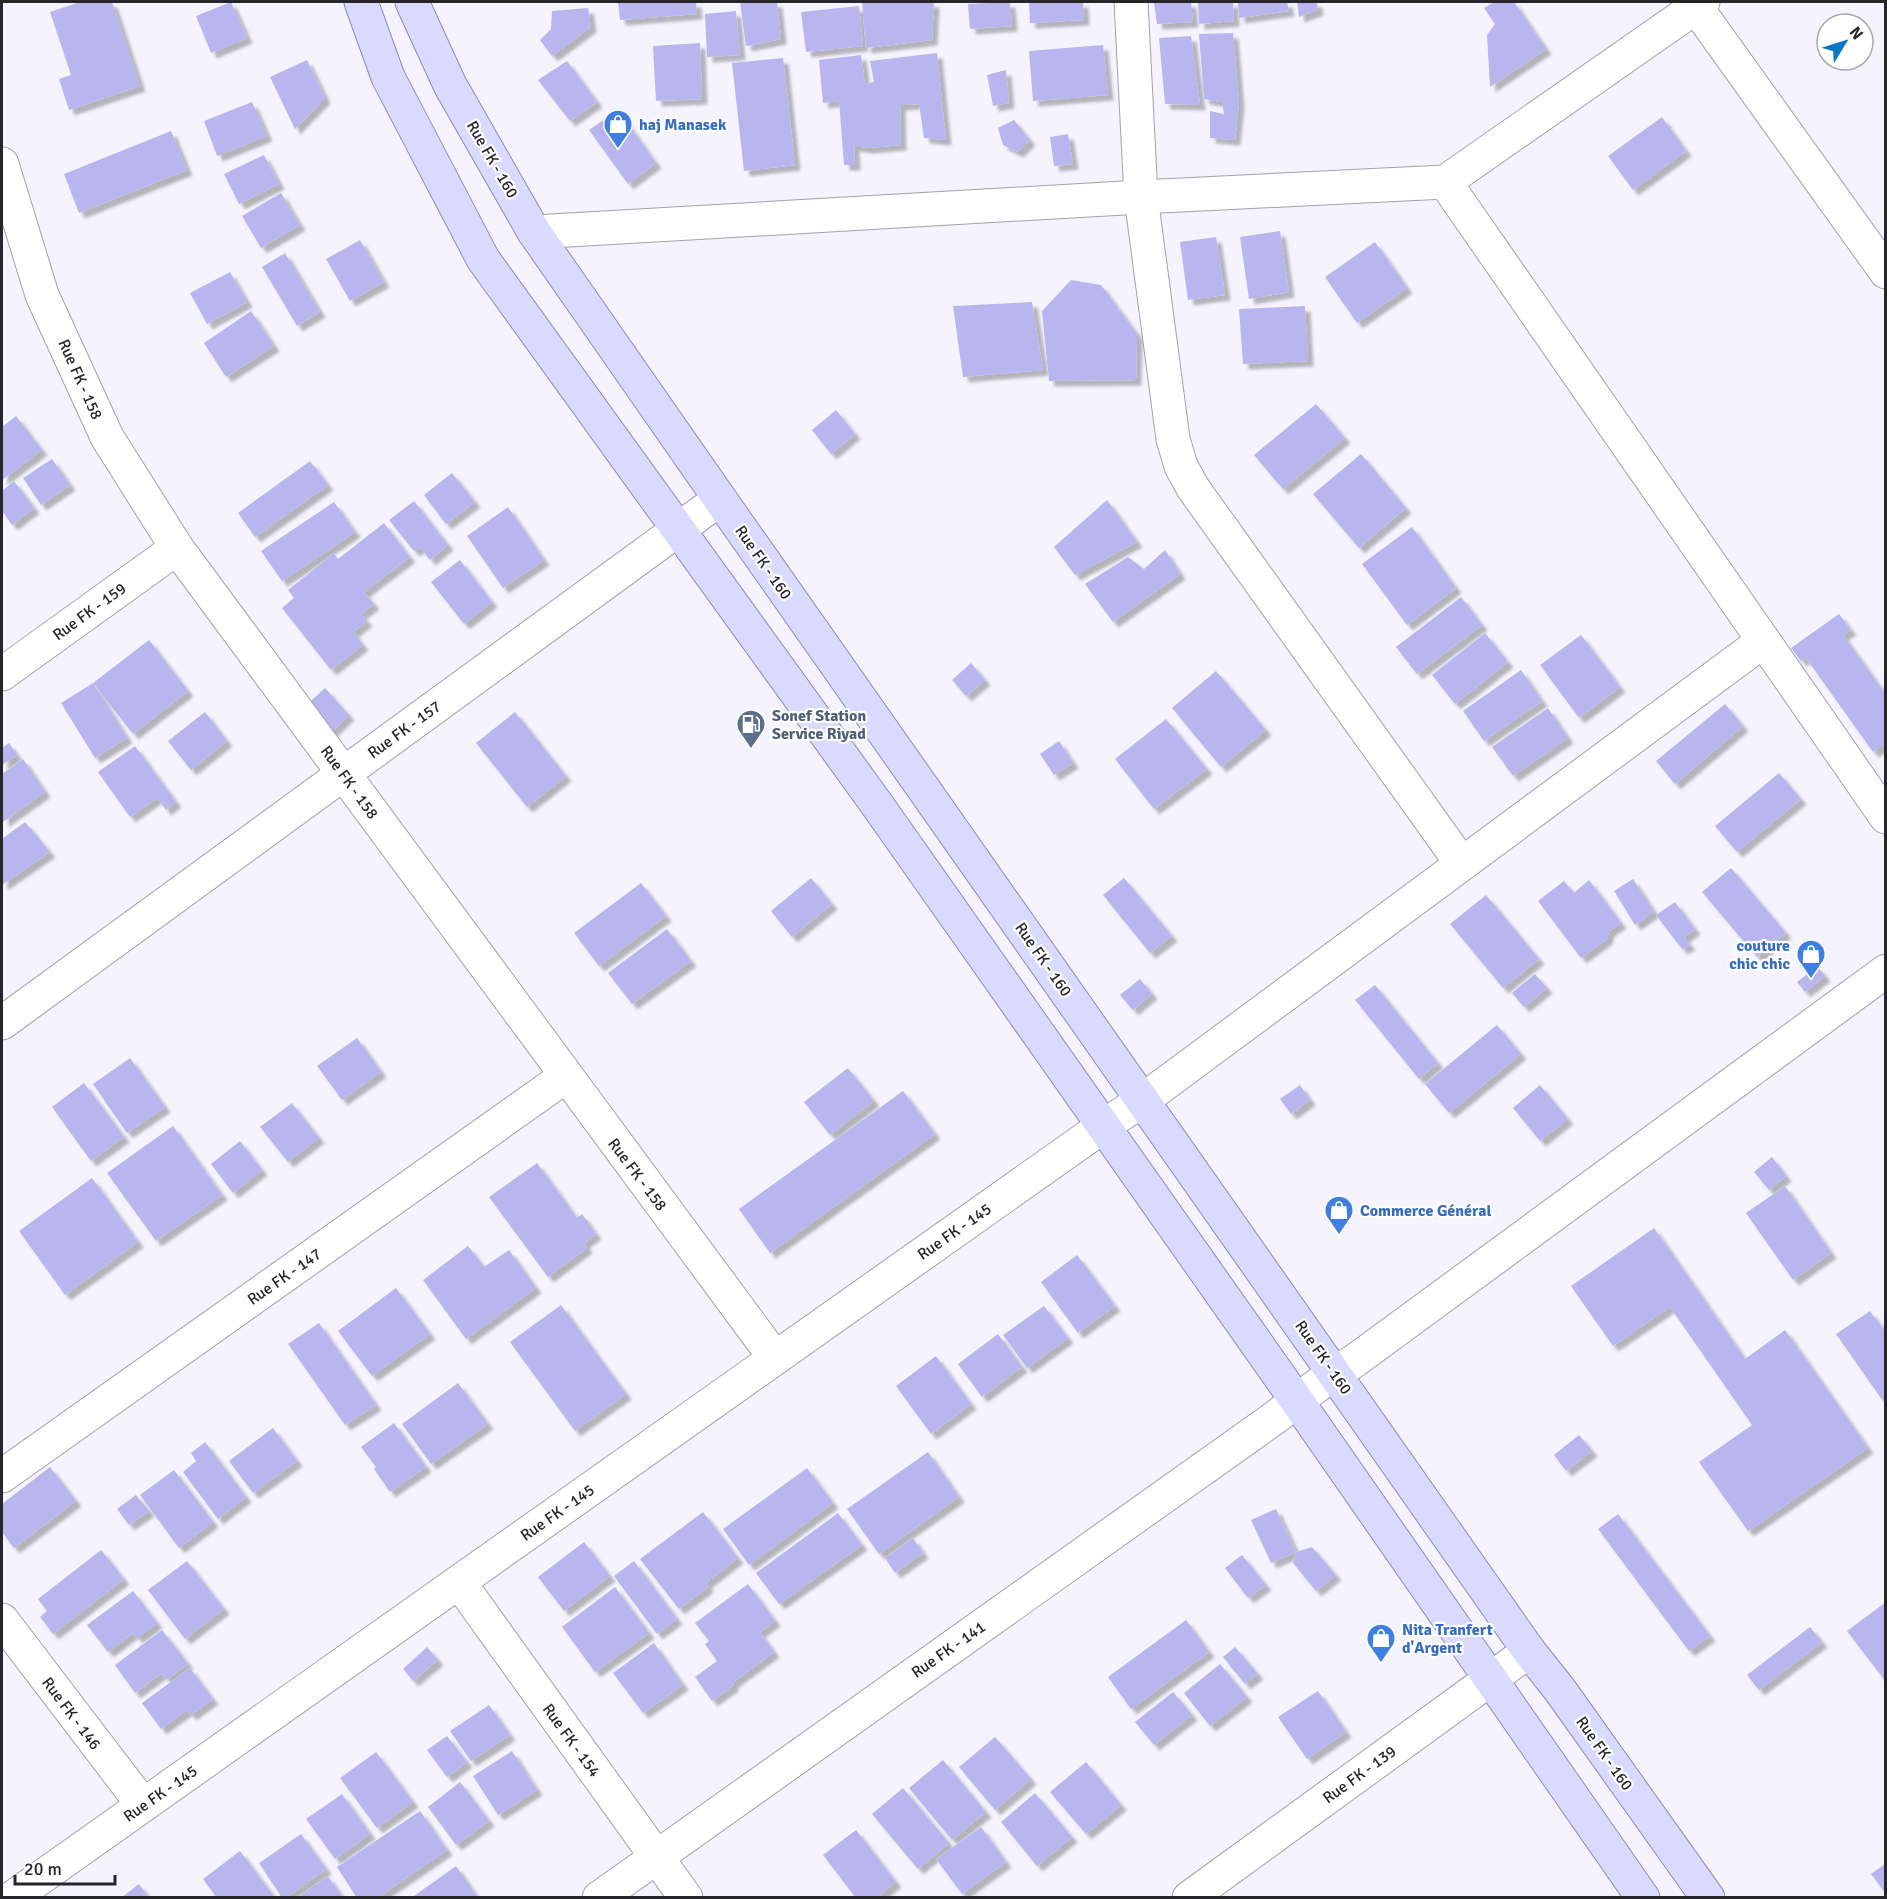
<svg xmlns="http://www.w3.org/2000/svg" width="1887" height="1899" font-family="Signika,sans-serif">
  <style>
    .building { fill: #b8b5ef; filter: url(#shadow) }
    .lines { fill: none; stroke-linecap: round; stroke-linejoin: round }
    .minor-casing { stroke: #a2a1aa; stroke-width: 35 }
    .major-casing { stroke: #8b8ab3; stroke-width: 35 }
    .minor { stroke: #fff; stroke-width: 33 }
    .major { stroke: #dadafe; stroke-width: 33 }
    .labels { text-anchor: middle; stroke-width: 4.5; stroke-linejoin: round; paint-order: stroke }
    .shop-label { font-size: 16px; font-weight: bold; fill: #366cbe; stroke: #fff; text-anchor: start }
    .street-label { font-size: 16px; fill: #262529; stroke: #fff }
    .service-label { font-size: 16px; font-weight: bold; fill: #4e5e75; stroke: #fff; text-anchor: start }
  </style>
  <defs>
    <filter id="shadow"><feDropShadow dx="5.5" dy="5.5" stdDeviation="1.5" flood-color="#0004"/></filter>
  </defs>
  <rect width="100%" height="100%" fill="#f5f4fe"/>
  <g class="building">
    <polygon points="80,2 112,2 140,86 69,110 59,79 71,75 50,12"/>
    <polygon points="231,2 247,38 211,53 196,16"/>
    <polygon points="618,2 696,2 697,14 620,20"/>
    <polygon points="740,2 777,2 781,39 746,46"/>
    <polygon points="862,2 934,2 932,40 866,48"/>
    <polygon points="1010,2 1012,26 970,29 968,4"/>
    <polygon points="1029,2 1083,2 1084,20 1030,23"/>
    <polygon points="1154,2 1191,2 1193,22 1157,24"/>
    <polygon points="1198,2 1233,2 1234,21 1199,24"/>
    <polygon points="1238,2 1287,2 1289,11 1239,18"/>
    <polygon points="1297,2 1317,2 1318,10 1299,17"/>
    <polygon points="1494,2 1514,2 1546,49 1490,87 1487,35 1495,24 1484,8"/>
    <polygon points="859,6 863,46 806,52 801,12"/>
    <polygon points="588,8 591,27 552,56 540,40 551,29 552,11"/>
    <polygon points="736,11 740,55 707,57 705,14"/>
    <polygon points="1233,33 1239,102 1235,140 1210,138 1210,111 1224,114 1222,102 1204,99 1199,34"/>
    <polygon points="1191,36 1200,105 1165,104 1159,38"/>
    <polygon points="700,43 702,99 656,101 653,46"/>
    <polygon points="1103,45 1108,95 1033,101 1029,51"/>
    <polygon points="937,53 946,140 924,138 919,104 900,105 901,145 868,148 854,146 855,165 844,165 839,101 823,103 819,60 861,55 865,84 874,82 870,61"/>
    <polygon points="783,58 795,165 744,171 732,63"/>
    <polygon points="307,60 325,98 295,129 270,77"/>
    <polygon points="567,61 597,102 570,121 538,80"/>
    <polygon points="1006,70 1009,103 993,106 987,75"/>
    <polygon points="252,102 267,136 217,156 204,121"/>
    <polygon points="618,110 656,163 628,184 589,130"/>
    <polygon points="1662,117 1686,151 1633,190 1608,156"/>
    <polygon points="1014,120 1030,140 1018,152 1003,145 998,128"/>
    <polygon points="171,131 187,170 79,213 64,174"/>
    <polygon points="1068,134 1073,164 1054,166 1050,137"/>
    <polygon points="264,155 279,184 239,204 224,174"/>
    <polygon points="281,193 300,225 261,248 242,216"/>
    <polygon points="1280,231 1289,292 1249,299 1240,237"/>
    <polygon points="1216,237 1225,295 1188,300 1180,242"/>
    <polygon points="360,240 384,282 350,301 326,259"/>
    <polygon points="1375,242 1407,288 1357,323 1325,277"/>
    <polygon points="285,253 320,312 297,326 262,267"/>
    <polygon points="230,272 247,302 207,324 190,293"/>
    <polygon points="1071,280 1101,285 1137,334 1136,380 1049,381 1042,311"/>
    <polygon points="1032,302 1043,370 963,377 953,306"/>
    <polygon points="1305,306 1308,361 1243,364 1239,309"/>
    <polygon points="251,311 274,346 226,377 204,343"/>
    <polygon points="1316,404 1345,438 1283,489 1254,455"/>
    <polygon points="836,410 855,434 831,454 812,430"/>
    <polygon points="16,416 42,450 2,480 2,427"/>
    <polygon points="1361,454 1406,508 1359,548 1313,494"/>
    <polygon points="52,459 70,485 41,505 23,478"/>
    <polygon points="310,461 328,485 255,537 238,513"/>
    <polygon points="452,473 475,502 446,524 424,495"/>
    <polygon points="14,481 34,508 12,525 2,511 2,491"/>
    <polygon points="1107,500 1137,542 1075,575 1054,547"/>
    <polygon points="414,501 448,545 430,560 420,547 414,551 389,520"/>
    <polygon points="334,502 355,532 282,581 261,551"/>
    <polygon points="508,507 544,560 503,588 467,536"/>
    <polygon points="384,523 410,557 364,592 374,604 361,614 367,621 353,632 363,645 331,670 282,608 294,598 288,590 334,553 338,559"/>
    <polygon points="1412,527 1456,588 1407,625 1362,564"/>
    <polygon points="1165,550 1180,574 1113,622 1085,584 1128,557 1144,569"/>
    <polygon points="460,560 492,602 464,624 431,582"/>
    <polygon points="1461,597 1482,625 1417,674 1396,647"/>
    <polygon points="1839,614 1851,630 1843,635 1886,695 1886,743 1873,752 1806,658 1801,661 1791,648"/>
    <polygon points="1485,633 1508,662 1455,704 1432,675"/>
    <polygon points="1581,635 1620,687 1579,718 1540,665"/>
    <polygon points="149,640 188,691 133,734 93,683"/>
    <polygon points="971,663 985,680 966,696 952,680"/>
    <polygon points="1521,670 1542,701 1484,741 1463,711"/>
    <polygon points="1216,671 1266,730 1221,767 1172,708"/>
    <polygon points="93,683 127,738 95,758 61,703"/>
    <polygon points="325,688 349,715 329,734 304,707"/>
    <polygon points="1725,704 1743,726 1675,784 1656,761"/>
    <polygon points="1548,708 1568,738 1513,776 1492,747"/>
    <polygon points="205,712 227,741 191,770 168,741"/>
    <polygon points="515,712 566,776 527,807 476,743"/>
    <polygon points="1166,719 1207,769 1154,809 1115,759"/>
    <polygon points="1059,741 1073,763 1054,775 1040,754"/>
    <polygon points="9,743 17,755 2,765 2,748"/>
    <polygon points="135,746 176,802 166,810 157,798 130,817 98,772"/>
    <polygon points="23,759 45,792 3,822 2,774"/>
    <polygon points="1779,773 1801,799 1737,852 1715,826"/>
    <polygon points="25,822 50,852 2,885 2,839"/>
    <polygon points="1731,868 1786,933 1757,957 1702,892"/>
    <polygon points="811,878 832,904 792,937 771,911"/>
    <polygon points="1124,878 1172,936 1150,953 1103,895"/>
    <polygon points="1633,879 1654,912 1635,925 1614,891"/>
    <polygon points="1589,880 1621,923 1609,931 1607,939 1581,958 1538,901 1564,881 1574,893"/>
    <polygon points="641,883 666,916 599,966 574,933"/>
    <polygon points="1486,895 1539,959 1503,988 1450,924"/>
    <polygon points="1675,902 1695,929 1684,937 1690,945 1682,949 1656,915"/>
    <polygon points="667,929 691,961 632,1004 608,973"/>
    <polygon points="1817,966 1825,976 1805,992 1797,982"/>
    <polygon points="1535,974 1547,988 1524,1007 1512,993"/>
    <polygon points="1140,979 1152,994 1133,1010 1120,995"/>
    <polygon points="1375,985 1438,1063 1419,1079 1355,1000"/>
    <polygon points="1497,1025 1521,1054 1449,1113 1425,1084"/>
    <polygon points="357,1038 381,1072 342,1100 317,1066"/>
    <polygon points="130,1058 165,1107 127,1133 93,1084"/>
    <polygon points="848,1068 874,1101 830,1135 804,1102"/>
    <polygon points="84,1083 124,1137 91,1161 52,1107"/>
    <polygon points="1300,1085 1310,1100 1291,1114 1280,1099"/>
    <polygon points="1540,1085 1568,1119 1540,1141 1513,1108"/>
    <polygon points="903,1091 935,1134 770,1253 739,1209"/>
    <polygon points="292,1103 319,1138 288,1162 260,1127"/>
    <polygon points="173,1126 222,1195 156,1241 107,1173"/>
    <polygon points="240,1141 262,1170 233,1193 211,1164"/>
    <polygon points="1772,1157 1786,1176 1769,1190 1754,1172"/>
    <polygon points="537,1163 577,1218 582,1214 596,1234 584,1243 587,1248 548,1277 489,1197"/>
    <polygon points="92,1178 138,1242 65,1295 19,1231"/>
    <polygon points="1785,1186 1831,1253 1793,1280 1746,1213"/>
    <polygon points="1654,1228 1745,1359 1785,1330 1868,1448 1748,1531 1699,1462 1752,1425 1670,1307 1613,1346 1571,1286"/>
    <polygon points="468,1246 484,1267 509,1250 536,1288 466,1339 423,1280"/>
    <polygon points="1077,1255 1115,1306 1078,1333 1041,1282"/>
    <polygon points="396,1288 430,1334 372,1376 338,1331"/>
    <polygon points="561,1305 626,1394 575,1431 510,1342"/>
    <polygon points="1044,1306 1068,1338 1027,1368 1003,1335"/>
    <polygon points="1870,1311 1886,1333 1886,1399 1883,1401 1836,1334"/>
    <polygon points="319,1323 376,1405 345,1425 288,1344"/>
    <polygon points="998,1334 1022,1367 982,1397 958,1364"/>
    <polygon points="936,1356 971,1404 931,1434 896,1386"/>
    <polygon points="458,1383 488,1424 431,1464 402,1424"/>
    <polygon points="394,1423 426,1467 390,1492 374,1469 376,1467 361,1447"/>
    <polygon points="273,1428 297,1461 253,1493 229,1461"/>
    <polygon points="1579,1435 1592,1451 1566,1471 1554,1455"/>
    <polygon points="205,1442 246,1497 218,1519 183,1472 196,1461 191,1453"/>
    <polygon points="928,1452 959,1497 879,1554 847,1509"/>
    <polygon points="50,1467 76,1501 14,1548 2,1532 2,1504"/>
    <polygon points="807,1468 833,1503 749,1565 723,1529"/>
    <polygon points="174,1470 213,1522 179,1548 140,1495"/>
    <polygon points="136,1495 149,1511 129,1525 117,1509"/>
    <polygon points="1276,1509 1296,1552 1271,1563 1251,1520"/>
    <polygon points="703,1512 738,1558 706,1583 708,1587 679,1609 640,1559"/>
    <polygon points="838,1513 862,1545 779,1604 756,1573"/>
    <polygon points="1618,1514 1710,1636 1689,1651 1598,1529"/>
    <polygon points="913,1538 923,1553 895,1573 885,1558"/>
    <polygon points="584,1542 610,1576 564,1611 538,1577"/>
    <polygon points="1312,1547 1336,1575 1316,1591 1293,1563 1296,1552"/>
    <polygon points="101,1550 124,1579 53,1634 40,1617 47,1611 38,1599"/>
    <polygon points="1242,1555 1266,1585 1248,1598 1225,1568"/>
    <polygon points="187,1561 224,1609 185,1639 148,1590"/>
    <polygon points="634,1561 677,1619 657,1634 614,1576"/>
    <polygon points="748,1584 775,1621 760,1632 774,1652 732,1683 734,1685 712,1701 695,1677 717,1661 705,1644 709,1641 695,1623"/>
    <polygon points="615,1587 649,1633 595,1672 562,1627"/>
    <polygon points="133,1591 157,1623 137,1638 133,1633 108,1652 87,1625"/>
    <polygon points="1886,1602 1886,1682 1847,1631"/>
    <polygon points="1186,1620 1209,1652 1131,1709 1108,1677"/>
    <polygon points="1810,1627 1822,1642 1759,1690 1747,1675"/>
    <polygon points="162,1630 188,1664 166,1680 162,1673 135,1693 115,1665"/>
    <polygon points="654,1643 683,1685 643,1713 613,1673"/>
    <polygon points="427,1647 438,1660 413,1681 403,1669"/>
    <polygon points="1235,1647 1258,1674 1245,1684 1223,1657"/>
    <polygon points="1220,1664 1247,1697 1210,1726 1184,1693"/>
    <polygon points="190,1668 213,1699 191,1715 187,1710 161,1729 142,1703"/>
    <polygon points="1318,1691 1346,1732 1307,1759 1278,1717"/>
    <polygon points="1173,1692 1192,1715 1154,1745 1135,1722"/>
    <polygon points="489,1705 510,1735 471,1761 450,1731"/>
    <polygon points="447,1736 467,1762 447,1777 427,1750"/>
    <polygon points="995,1737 1031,1779 995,1810 959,1767"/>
    <polygon points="512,1751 537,1790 498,1815 473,1776"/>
    <polygon points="376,1752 413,1802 377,1828 340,1778"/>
    <polygon points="943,1760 986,1812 952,1840 909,1788"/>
    <polygon points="1086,1762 1121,1805 1086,1834 1050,1792"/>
    <polygon points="460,1782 489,1821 456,1845 428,1807"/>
    <polygon points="903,1788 949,1843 918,1869 872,1814"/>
    <polygon points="1035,1793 1072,1837 1037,1866 1001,1822"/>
    <polygon points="342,1794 370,1834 335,1859 306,1819"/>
    <polygon points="420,1811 447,1850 377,1898 357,1898 337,1867"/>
    <polygon points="981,1827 1006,1862 962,1894 936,1859"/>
    <polygon points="856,1830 896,1882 876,1898 856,1898 823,1855"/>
    <polygon points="301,1834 326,1869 286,1898 282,1898 259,1863"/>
    <polygon points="240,1851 275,1898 217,1898 203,1879"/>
    <polygon points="1886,1863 1886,1894 1871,1874"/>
    <polygon points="456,1866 478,1898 415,1898 414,1896"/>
    <polygon points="328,1876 343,1898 297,1898"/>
    <polygon points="139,1884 149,1898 121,1898"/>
  </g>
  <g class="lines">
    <g class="minor-casing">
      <g id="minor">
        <polyline points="1131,2 1141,197 1173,439 1181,466 1193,488 1462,864"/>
        <polyline points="1696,7 1886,272"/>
        <polyline points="2,164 42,295 107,437 177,548 775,1358"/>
        <polyline points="1445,182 1886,817"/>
        <polyline points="534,232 1141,197 1445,182 1703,2"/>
        <polyline points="2,674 177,548"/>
        <polyline points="2,1023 720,499"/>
        <polyline points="2,1476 566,1076"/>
        <polyline points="459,1582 686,1898"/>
        <polyline points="2,1620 143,1805"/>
        <polyline points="12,1898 1102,1127 1143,1100 1762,642"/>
        <polyline points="599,1898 1273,1419 1335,1372 1353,1362 1886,971"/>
        <polyline points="1189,1898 1529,1651"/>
      </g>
    </g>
    <g class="major-casing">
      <g id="major">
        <polyline points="361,2 388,77 483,259 878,806 1297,1401 1643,1898"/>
        <polyline points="412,2 450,85 534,232 720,499 1529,1651 1560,1690 1708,1898"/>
      </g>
    </g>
    <use href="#minor" class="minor"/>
    <use href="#major" class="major"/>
  </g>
  <defs>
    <g id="shop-pin" transform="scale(1.5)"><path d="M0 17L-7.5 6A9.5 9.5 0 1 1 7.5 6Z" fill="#3f7fe0" stroke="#fff"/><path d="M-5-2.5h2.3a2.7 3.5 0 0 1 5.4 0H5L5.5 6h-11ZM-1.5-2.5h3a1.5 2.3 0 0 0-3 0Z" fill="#fff"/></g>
    <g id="fuel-pin" transform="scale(1.5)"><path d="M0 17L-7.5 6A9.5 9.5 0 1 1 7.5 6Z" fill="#5c6f8a" stroke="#fff"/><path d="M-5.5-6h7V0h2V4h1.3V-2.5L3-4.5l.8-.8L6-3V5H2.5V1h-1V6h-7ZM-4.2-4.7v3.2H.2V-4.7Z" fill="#fff"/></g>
  </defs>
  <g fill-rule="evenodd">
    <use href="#shop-pin" x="618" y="124"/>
    <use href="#fuel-pin" x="751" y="724"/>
    <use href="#shop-pin" x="1811" y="954"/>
    <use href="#shop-pin" x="1339" y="1210"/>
    <use href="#shop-pin" x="1381" y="1638"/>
  </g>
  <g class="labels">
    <g class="shop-label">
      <text x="639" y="130">haj Manasek</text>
      <text x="1790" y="951" text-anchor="end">couture<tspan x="1790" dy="18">chic chic</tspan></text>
      <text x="1360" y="1216">Commerce Général</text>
      <text x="1402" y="1635">Nita Tranfert<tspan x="1402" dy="18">d'Argent</tspan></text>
    </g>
    <g class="street-label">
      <text transform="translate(493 159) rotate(60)" y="6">Rue FK - 160</text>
      <text transform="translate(81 379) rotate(66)" y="6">Rue FK - 158</text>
      <text transform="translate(764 562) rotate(55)" y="6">Rue FK - 160</text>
      <text transform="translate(89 611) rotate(-36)" y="6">Rue FK - 159</text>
      <text transform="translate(404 729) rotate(-36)" y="6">Rue FK - 157</text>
      <text transform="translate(350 782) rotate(54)" y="6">Rue FK - 158</text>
      <text transform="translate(1044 959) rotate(55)" y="6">Rue FK - 160</text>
      <text transform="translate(638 1174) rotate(53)" y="6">Rue FK - 158</text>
      <text transform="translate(954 1231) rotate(-35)" y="6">Rue FK - 145</text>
      <text transform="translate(284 1276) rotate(-35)" y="6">Rue FK - 147</text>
      <text transform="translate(1324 1357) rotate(55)" y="6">Rue FK - 160</text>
      <text transform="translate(557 1512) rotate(-35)" y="6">Rue FK - 145</text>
      <text transform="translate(948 1649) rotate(-35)" y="6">Rue FK - 141</text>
      <text transform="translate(72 1713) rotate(53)" y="6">Rue FK - 146</text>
      <text transform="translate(572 1740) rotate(54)" y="6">Rue FK - 154</text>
      <text transform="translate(1605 1753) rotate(55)" y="6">Rue FK - 160</text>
      <text transform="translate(1359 1774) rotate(-36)" y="6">Rue FK - 139</text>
      <text transform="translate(160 1793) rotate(-35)" y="6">Rue FK - 145</text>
    </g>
    <g class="service-label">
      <text x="772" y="721">Sonef Station<tspan x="772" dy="18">Service Riyad</tspan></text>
    </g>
  </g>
  <rect width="1887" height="1899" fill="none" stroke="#262529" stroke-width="6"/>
  <g transform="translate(1845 42) rotate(52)"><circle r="28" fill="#ffffff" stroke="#a8a8a9" stroke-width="1.5"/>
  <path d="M0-4.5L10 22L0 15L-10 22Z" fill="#0b77c2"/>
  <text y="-9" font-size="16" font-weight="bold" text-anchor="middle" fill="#262529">N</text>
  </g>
  <path d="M15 1875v9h100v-9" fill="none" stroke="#262529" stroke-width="3"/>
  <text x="24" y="1875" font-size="18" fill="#262529" stroke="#ffffff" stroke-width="4.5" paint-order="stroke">20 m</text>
</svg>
